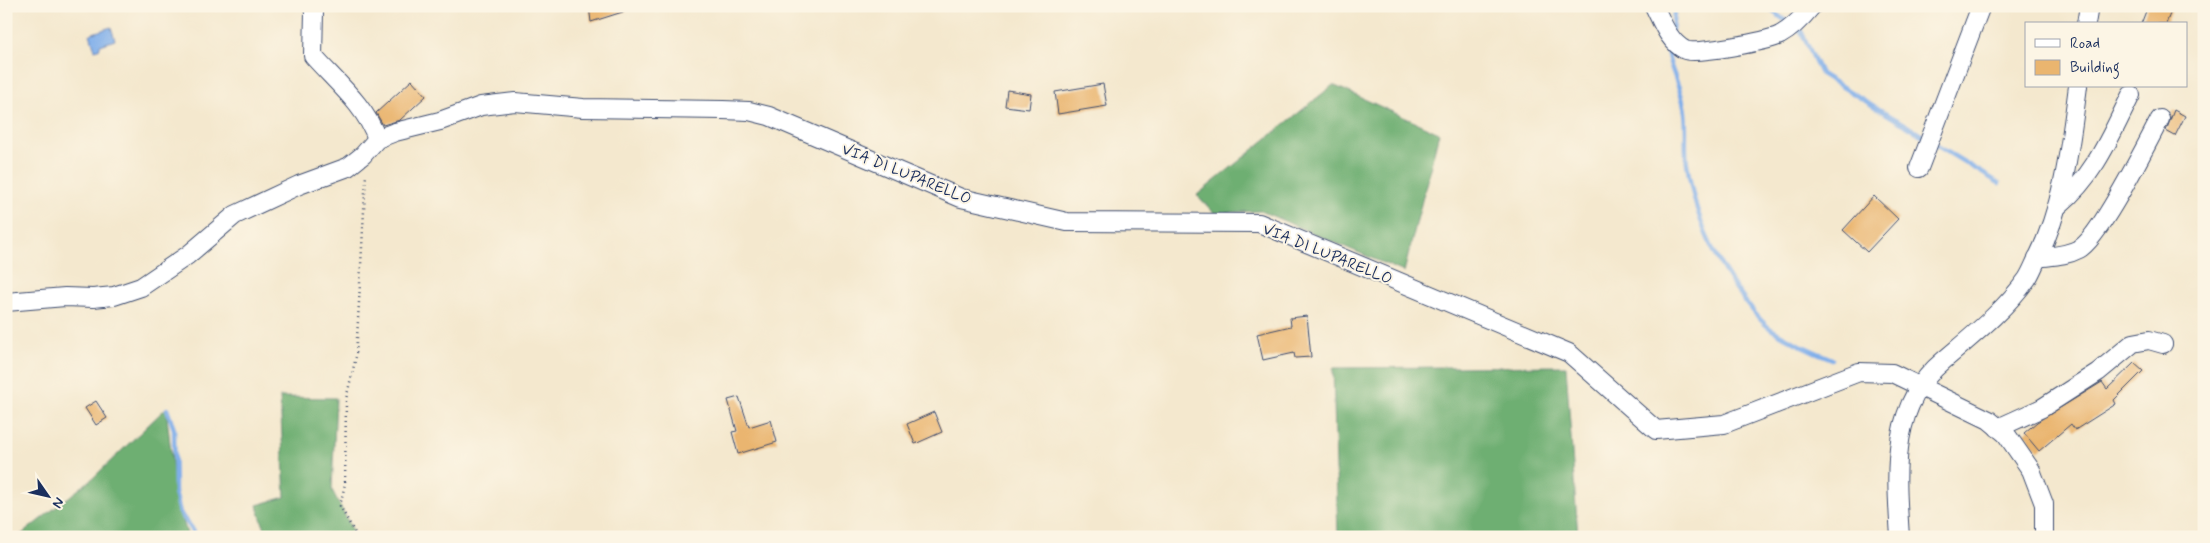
<svg xmlns="http://www.w3.org/2000/svg" width="2210" height="543" font-family="Mynerve,sans-serif">
  <style>
    .forest { fill: #6eaf72; stroke: #446f68 }
    .water { fill: #80afea; stroke: #4e6fa4 }
    .lines { fill: none; stroke-linecap: round; stroke-linejoin: round }
    .stream { stroke: #80afea; stroke-width: 4.5 }
    .building { fill: #eab56f }
    .minor-casing { stroke: #3c4b6f; stroke-width: 20 }
    .path { stroke: #3c4b6f; stroke-width: 2.5; stroke-dasharray: 1 4; stroke-linecap: butt }
    .minor { stroke: #fff; stroke-width: 18 }
    .labels { text-anchor: middle; stroke-width: 4; stroke-linejoin: round; paint-order: stroke }
    .street-label { font-size: 16px; fill: #1b2f5e; stroke: #fcf5e5 }
  </style>
  <rect width="100%" height="100%" fill="#fcf5e5"/>
  <filter id="ink" filterUnits="userSpaceOnUse"><feTurbulence type="fractalNoise" baseFrequency=".02" numOctaves="2"/><feDisplacementMap in="SourceGraphic" scale="10" xChannelSelector="R" yChannelSelector="G"/><feConvolveMatrix kernelMatrix="1 2 1 2 8 2 1 2 1" color-interpolation-filters="sRGB"/></filter>
  <filter id="wash" filterUnits="userSpaceOnUse"><feTurbulence type="fractalNoise" baseFrequency=".0096" numOctaves="4" result="noise"/><feDisplacementMap in="SourceGraphic" scale="20" xChannelSelector="R" yChannelSelector="G"/><feGaussianBlur stdDeviation="1.12" result="paint"/><feColorMatrix in="noise" values="0 0 0 0 0 0 0 0 0 0 0 0 0 0 0 0 0 1.4 0 .05"/><feComposite in="paint" operator="in"/></filter>
  <g filter="url(#wash)">
    <rect width="100%" height="100%" fill="#f4e8ce"/>
    <g class="forest">
      <polygon points="1333,85 1439,133 1404,272 1261,211 1214,213 1197,195"/>
      <polygon points="1566,366 1578,537 1338,537 1333,368"/>
      <polygon points="280,397 336,398 332,490 353,531 342,537 267,537 257,505 285,497"/>
      <polygon points="166,408 176,497 187,534 191,537 18,537 93,478"/>
    </g>
    <polygon class="water" points="111,27 115,40 100,45 100,48 95,50 90,34"/>
    <g class="lines">
      <g class="stream">
        <polyline points="1765,6 1790,24"/>
        <polyline points="1797,28 1801,31 1821,74 1925,137"/>
        <polyline points="1672,30 1675,6"/>
        <path d="M1666,41c1,24 14,43 18,65 4,19 0,38 3,57 7,51 27,98 58,138 8,10 16,21 26,28 19,12 41,22 61,30"/>
        <polyline points="1934,144 1999,183"/>
        <polyline points="167,409 174,429 175,492 180,513 193,531 194,537"/>
      </g>
    </g>
    <g id="blocks">
      <g class="building">
        <polygon points="589,6 632,6 632,9 591,22"/>
        <polygon points="2148,6 2173,6 2166,24 2141,24"/>
        <polygon points="412,80 426,96 400,120 383,125 376,113"/>
        <polygon points="1103,84 1107,106 1058,114 1055,92"/>
        <polygon points="1007,90 1031,94 1029,109 1005,106"/>
        <polygon points="2174,110 2185,116 2175,136 2166,131"/>
        <polygon points="1874,196 1898,219 1867,252 1843,230"/>
        <polygon points="1307,316 1311,357 1295,358 1294,353 1263,360 1257,334 1291,326 1290,318"/>
        <polygon points="2134,363 2143,371 2114,400 2116,404 2075,430 2071,424 2039,451 2024,433 2037,422 2102,382 2107,389"/>
        <polygon points="739,397 749,427 771,420 777,442 738,454 732,432 737,431 728,400"/>
        <polygon points="96,401 107,418 96,425 85,408"/>
        <polygon points="934,412 942,432 915,444 907,424"/>
      </g>
    </g>
  </g>
  <g filter="url(#ink)">
    <use href="#blocks" fill-opacity="0" stroke="#3c4b6f" stroke-width="1"/>
    <g class="lines">
      <g class="minor-casing">
        <g id="minor">
          <path d="M312,6l2,5 -1,45c22,25 53,50 64,83"/>
          <path d="M1654,6c8,16 15,36 31,44 11,5 83,-9 95,-15 13,-7 23,-18 32,-29"/>
          <polyline points="2086,24 2089,6"/>
          <polyline points="1919,168 1981,6"/>
          <path d="M2059,205c36,-30 51,-68 72,-110"/>
          <path d="M2037,258c14,-2 29,-2 42,-9 21,-11 67,-104 81,-130"/>
          <polyline points="6,302 65,297 93,298 114,296 141,287 188,255 235,215 299,185 348,167 363,155 377,139 395,132 440,121 481,106 515,102 583,108 723,110 749,111 769,116 961,198 1067,222 1259,223 1569,353 1656,430 1724,424 1859,372 1892,373 1989,420 2006,434 2031,470 2044,504 2044,537"/>
          <polyline points="1998,428 2042,408 2098,372 2133,343 2149,340 2163,344"/>
          <path d="M1900,537c-4,-63 -11,-131 43,-176 29,-25 61,-50 84,-82 4,-6 7,-14 10,-20 27,-55 33,-113 41,-173"/>
        </g>
      </g>
      <polyline class="path" points="357,537 340,506 345,484 346,399 356,357 366,174"/>
      <use href="#minor" class="minor"/>
    </g>
  </g>
  <g class="labels">
    <g class="street-label">
      <text transform="translate(907 173) rotate(22)" y="6">VIA DI LUPARELLO</text>
      <text transform="translate(1328 253) rotate(22)" y="6">VIA DI LUPARELLO</text>
    </g>
  </g>
  <rect width="2210" height="543" fill="none" stroke="#fcf5e5" stroke-width="25"/>
  <rect x="2025" y="22" width="162" height="65" fill="#fcf5e5" stroke="#a2a6af"/>
  <rect x="2035" y="39" width="25" height="8" fill="#ffffff" stroke="#a2a6af"/>
  <text x="2070" y="48" font-size="15" fill="#1b2f5e">Road</text>
  <rect x="2035" y="60" width="25" height="15" fill="#eab56f" stroke="#a2a6af"/>
  <text x="2070" y="72" font-size="15" fill="#1b2f5e">Building</text>
  <g transform="translate(48 496) rotate(124)" stroke="#fcf5e5" stroke-width="4" paint-order="stroke">
  <path d="M0-4L9 19L0 12L-9 19Z" fill="#1b2f5e"/>
  <text y="-8" font-size="14" font-weight="bold" text-anchor="middle" fill="#1b2f5e">N</text>
  </g>
</svg>
